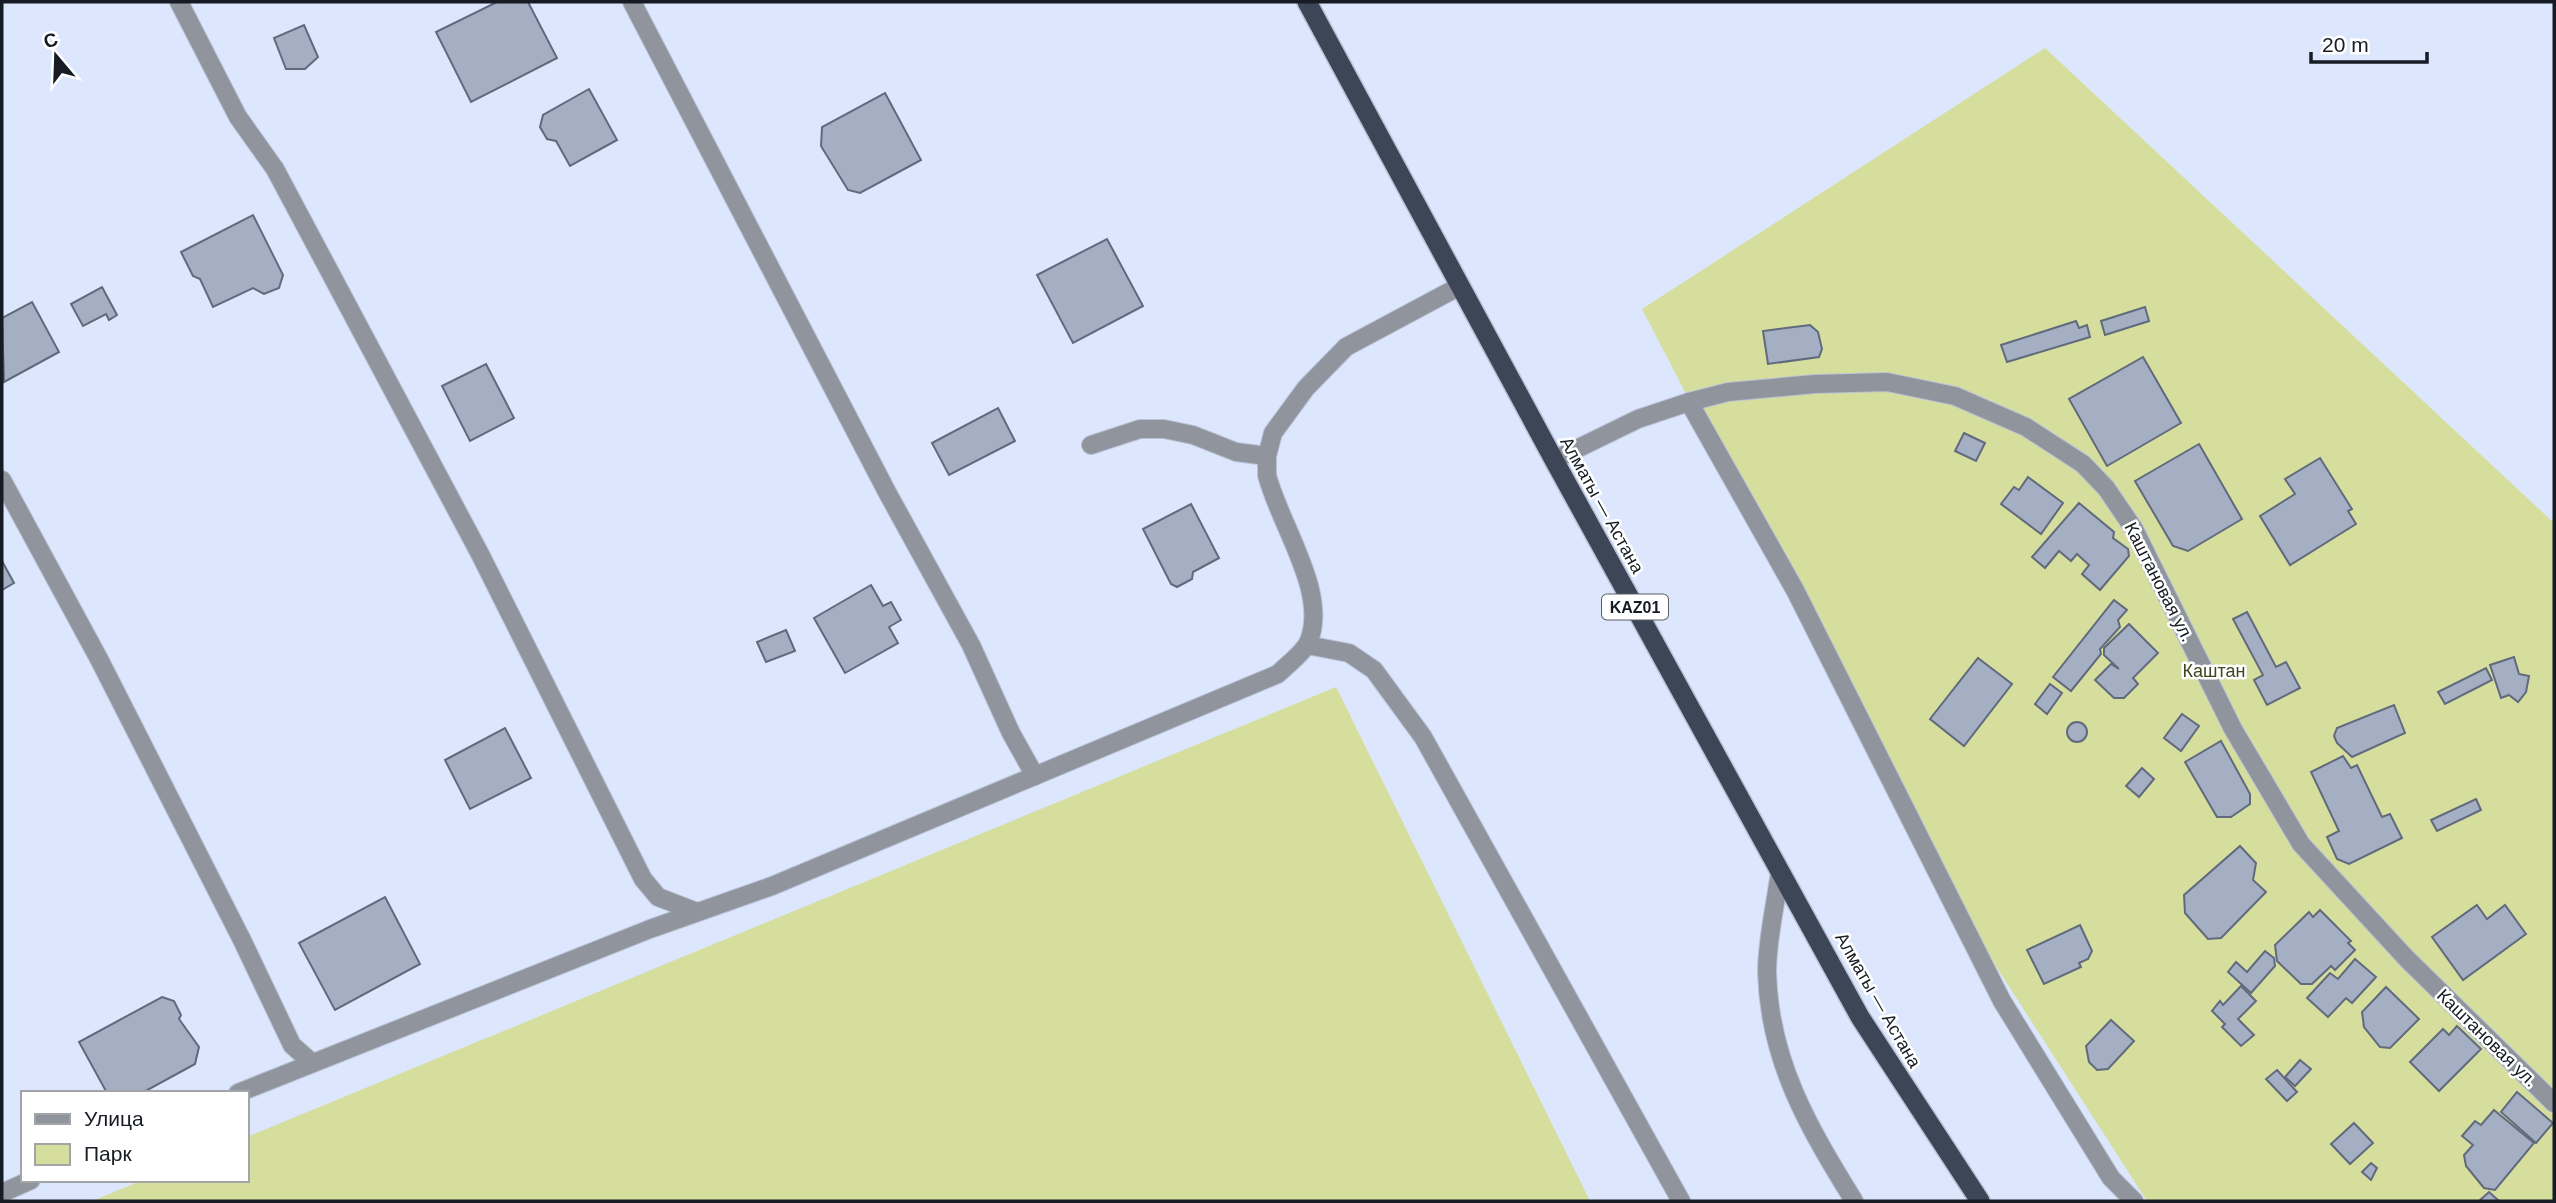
<svg xmlns="http://www.w3.org/2000/svg" width="2556" height="1203" font-family="Arial,sans-serif">
  <style>
    .green { fill: #d6de9d }
    .building { fill: #a4afc3; stroke: #616a7d; stroke-width: 2 }
    .lines { fill: none; stroke-linecap: round; stroke-linejoin: round }
    .minor-casing { stroke: #b9c2d6; stroke-width: 20 }
    .trunk-casing { stroke: #b9c2d6; stroke-width: 22 }
    .minor { stroke: #90949d; stroke-width: 18 }
    .trunk { stroke: #3d4656; stroke-width: 19 }
    .labels { text-anchor: middle; stroke-width: 5; stroke-linejoin: round; paint-order: stroke }
    .shield { fill: #fff; stroke: #5d5f65; stroke-width: 2 }
    .shield-label { font-size: 16px; font-weight: bold; fill: #171b23 }
    .street-label { font-size: 18px; fill: #171b23; stroke: #fff }
    .park-label { font-size: 18px; fill: #42461f; stroke: #fff }
  </style>
  <rect width="100%" height="100%" fill="#dce7fd"/>
  <g class="green">
    <polygon points="2045,48 2554,523 2554,1201 2147,1201 1927,859 1642,309"/>
    <polygon points="1336,687 1590,1201 92,1201 143,1180 247,1180 247,1137"/>
  </g>
  <g class="building">
    <polygon points="497,2 528,2 557,58 471,102 436,32"/>
    <polygon points="304,25 318,57 305,69 286,69 274,38"/>
    <polygon points="589,89 617,140 570,166 556,141 547,139 540,127 543,115"/>
    <polygon points="885,93 921,160 860,193 848,190 821,146 822,127"/>
    <polygon points="253,215 283,275 279,288 264,294 253,288 213,307 200,279 193,276 181,252"/>
    <polygon points="1107,239 1143,306 1073,343 1037,275"/>
    <polygon points="102,287 117,315 109,320 106,314 83,326 71,304"/>
    <polygon points="32,302 59,352 4,382 2,318"/>
    <polygon points="2145,307 2149,321 2105,335 2101,321"/>
    <polygon points="2076,321 2079,328 2087,325 2090,337 2007,362 2001,345"/>
    <polygon points="1810,325 1818,332 1822,349 1819,357 1768,364 1763,331"/>
    <polygon points="2143,357 2181,423 2107,466 2069,399"/>
    <polygon points="486,364 514,418 470,441 442,386"/>
    <polygon points="998,408 1015,441 949,475 932,443"/>
    <polygon points="1964,433 1985,443 1976,461 1955,451"/>
    <polygon points="2199,444 2242,519 2188,551 2173,546 2135,481"/>
    <polygon points="2320,458 2352,509 2348,511 2356,524 2290,565 2260,516 2295,494 2285,479"/>
    <polygon points="2028,477 2063,503 2041,534 2001,504 2014,487 2019,490"/>
    <polygon points="2079,503 2114,532 2113,538 2128,549 2129,556 2100,590 2082,574 2089,565 2077,554 2071,561 2059,551 2045,568 2032,557"/>
    <polygon points="1191,504 1219,558 1193,572 1192,579 1177,587 1171,584 1143,529"/>
    <polygon points="2,561 14,583 2,590"/>
    <polygon points="871,585 883,606 891,602 901,620 889,627 898,643 845,673 814,618"/>
    <polygon points="2114,600 2127,610 2118,620 2120,627 2100,649 2101,654 2071,691 2053,677"/>
    <polygon points="2247,612 2276,667 2286,662 2300,688 2267,705 2254,680 2263,675 2233,619"/>
    <polygon points="2129,624 2158,653 2133,678 2138,684 2124,698 2114,698 2095,680 2111,664 2119,669 2104,655 2104,648"/>
    <polygon points="786,630 795,651 766,662 757,642"/>
    <polygon points="2514,657 2519,674 2529,676 2526,692 2518,702 2509,695 2501,698 2490,665"/>
    <polygon points="1978,658 2012,684 1964,746 1930,719"/>
    <polygon points="2486,668 2492,680 2445,704 2438,692"/>
    <polygon points="2050,684 2062,693 2047,714 2035,704"/>
    <polygon points="2394,705 2405,733 2352,757 2337,743 2334,736 2337,728"/>
    <polygon points="2182,714 2199,726 2181,751 2164,738"/>
    <circle cx="2077" cy="732" r="10"/>
    <polygon points="505,728 531,778 470,809 445,760"/>
    <polygon points="2221,741 2250,794 2250,804 2231,817 2217,817 2185,762"/>
    <polygon points="2343,756 2351,768 2357,765 2382,817 2390,814 2402,838 2349,864 2337,859 2327,837 2339,831 2311,772"/>
    <polygon points="2142,768 2154,779 2139,797 2126,786"/>
    <polygon points="2476,799 2481,810 2437,831 2431,820"/>
    <polygon points="2240,846 2256,863 2253,880 2266,892 2221,938 2208,939 2185,913 2184,895"/>
    <polygon points="385,897 420,964 335,1010 299,943"/>
    <polygon points="2477,905 2487,919 2505,905 2526,934 2463,980 2432,937"/>
    <polygon points="2320,910 2351,941 2348,943 2355,950 2335,970 2331,966 2312,984 2301,984 2277,961 2275,945 2309,912 2313,917"/>
    <polygon points="2080,925 2092,951 2088,959 2079,963 2081,967 2044,984 2027,950"/>
    <polygon points="2265,951 2274,958 2275,966 2251,993 2228,972 2236,962 2247,972"/>
    <polygon points="2355,959 2376,977 2352,1003 2346,998 2328,1017 2307,998 2330,973 2338,979"/>
    <polygon points="2241,986 2256,1001 2238,1019 2254,1035 2241,1046 2222,1027 2225,1024 2212,1011 2220,1001 2223,1005"/>
    <polygon points="2386,987 2419,1019 2390,1048 2380,1047 2364,1027 2362,1012"/>
    <polygon points="162,997 174,1001 181,1015 179,1019 199,1047 195,1064 142,1093 107,1093 79,1042"/>
    <polygon points="2111,1020 2134,1041 2108,1069 2097,1070 2089,1062 2086,1046"/>
    <polygon points="2457,1026 2481,1049 2439,1091 2410,1062 2443,1029 2449,1035"/>
    <polygon points="2300,1060 2311,1069 2295,1086 2285,1077"/>
    <polygon points="2277,1070 2297,1092 2287,1101 2266,1079"/>
    <polygon points="2517,1092 2553,1123 2536,1143 2501,1112"/>
    <polygon points="2494,1110 2534,1143 2495,1190 2484,1188 2466,1166 2464,1155 2473,1145 2462,1136 2475,1121 2481,1125"/>
    <polygon points="2354,1123 2373,1143 2350,1164 2331,1144"/>
    <polygon points="2371,1163 2377,1168 2371,1180 2362,1172"/>
    <polygon points="2489,1192 2499,1201 2479,1201"/>
  </g>
  <g class="lines">
    <g class="minor-casing">
      <g id="minor">
        <polyline points="179,2 238,117 275,169 480,554 643,879 658,897 697,912"/>
        <polyline points="632,2 887,492 971,645 1011,733 1035,776"/>
        <polyline points="1689,402 1795,590 2002,1001 2111,1178 2134,1201"/>
        <polyline points="1091,445 1140,429 1164,429 1193,435 1236,452 1267,456"/>
        <polyline points="1554,460 1638,419 1689,402 1728,392 1815,384 1887,382 1955,396 2026,427 2083,464 2106,488 2134,529 2233,729 2301,844 2407,959 2554,1103"/>
        <polyline points="2,480 99,659 242,940 292,1045 311,1062"/>
        <polyline points="1307,645 1349,653 1374,670 1423,737 1681,1201"/>
        <path d="M1780,871c-4,32 -13,68 -13,101 2,89 42,156 87,229"/>
        <path d="M238,1093l412,-164 122,-43 506,-212c9,-9 24,-20 30,-31 22,-49 -29,-119 -41,-168v-19l6,-23 33,-45 40,-41 114,-61"/>
        <polyline points="2,1193 31,1180"/>
      </g>
    </g>
    <g class="trunk-casing">
      <polyline id="trunk" points="1307,2 1554,460 1860,1017 1980,1201"/>
    </g>
    <use href="#minor" class="minor"/>
    <use href="#trunk" class="trunk"/>
  </g>
  <g class="labels">
    <rect class="shield" x="1602" y="594.5" width="66" height="25" rx="5"/>
    <g class="shield-label">
      <text x="1635" y="613">KАZ01</text>
    </g>
    <g class="street-label">
      <text transform="translate(1602 505) rotate(61)" y="6">Алматы — Астана</text>
      <text transform="translate(2159 582) rotate(63)" y="6">Каштановая ул.</text>
      <text transform="translate(1878 1000) rotate(60)" y="6">Алматы — Астана</text>
      <text transform="translate(2487 1038) rotate(44)" y="6">Каштановая ул.</text>
    </g>
    <g class="park-label">
      <text x="2214" y="677">Каштан</text>
    </g>
  </g>
  <rect width="2556" height="1203" fill="none" stroke="#171b23" stroke-width="7"/>
  <rect x="21" y="1091" width="228" height="91" fill="#ffffff" stroke="#a2a4a7" stroke-width="2"/>
  <rect x="35" y="1114" width="35" height="10" fill="#90949d" stroke="#a2a4a7" stroke-width="2"/>
  <text x="84" y="1126" font-size="21" fill="#171b23">Улица</text>
  <rect x="35" y="1144" width="35" height="21" fill="#d6de9d" stroke="#a2a4a7" stroke-width="2"/>
  <text x="84" y="1161" font-size="21" fill="#171b23">Парк</text>
  <g transform="translate(56 56) rotate(341)" stroke="#ffffff" stroke-width="5" paint-order="stroke">
  <path d="M0-5L12 26L0 18L-12 26Z" fill="#171b23"/>
  <text y="-10" font-size="19" font-weight="bold" text-anchor="middle" fill="#171b23">С</text>
  </g>
  <path d="M2311 52v10h116v-10" fill="none" stroke="#171b23" stroke-width="3.5"/>
  <text x="2322" y="52" font-size="21" fill="#171b23" stroke="#ffffff" stroke-width="5" paint-order="stroke">20 m</text>
</svg>
